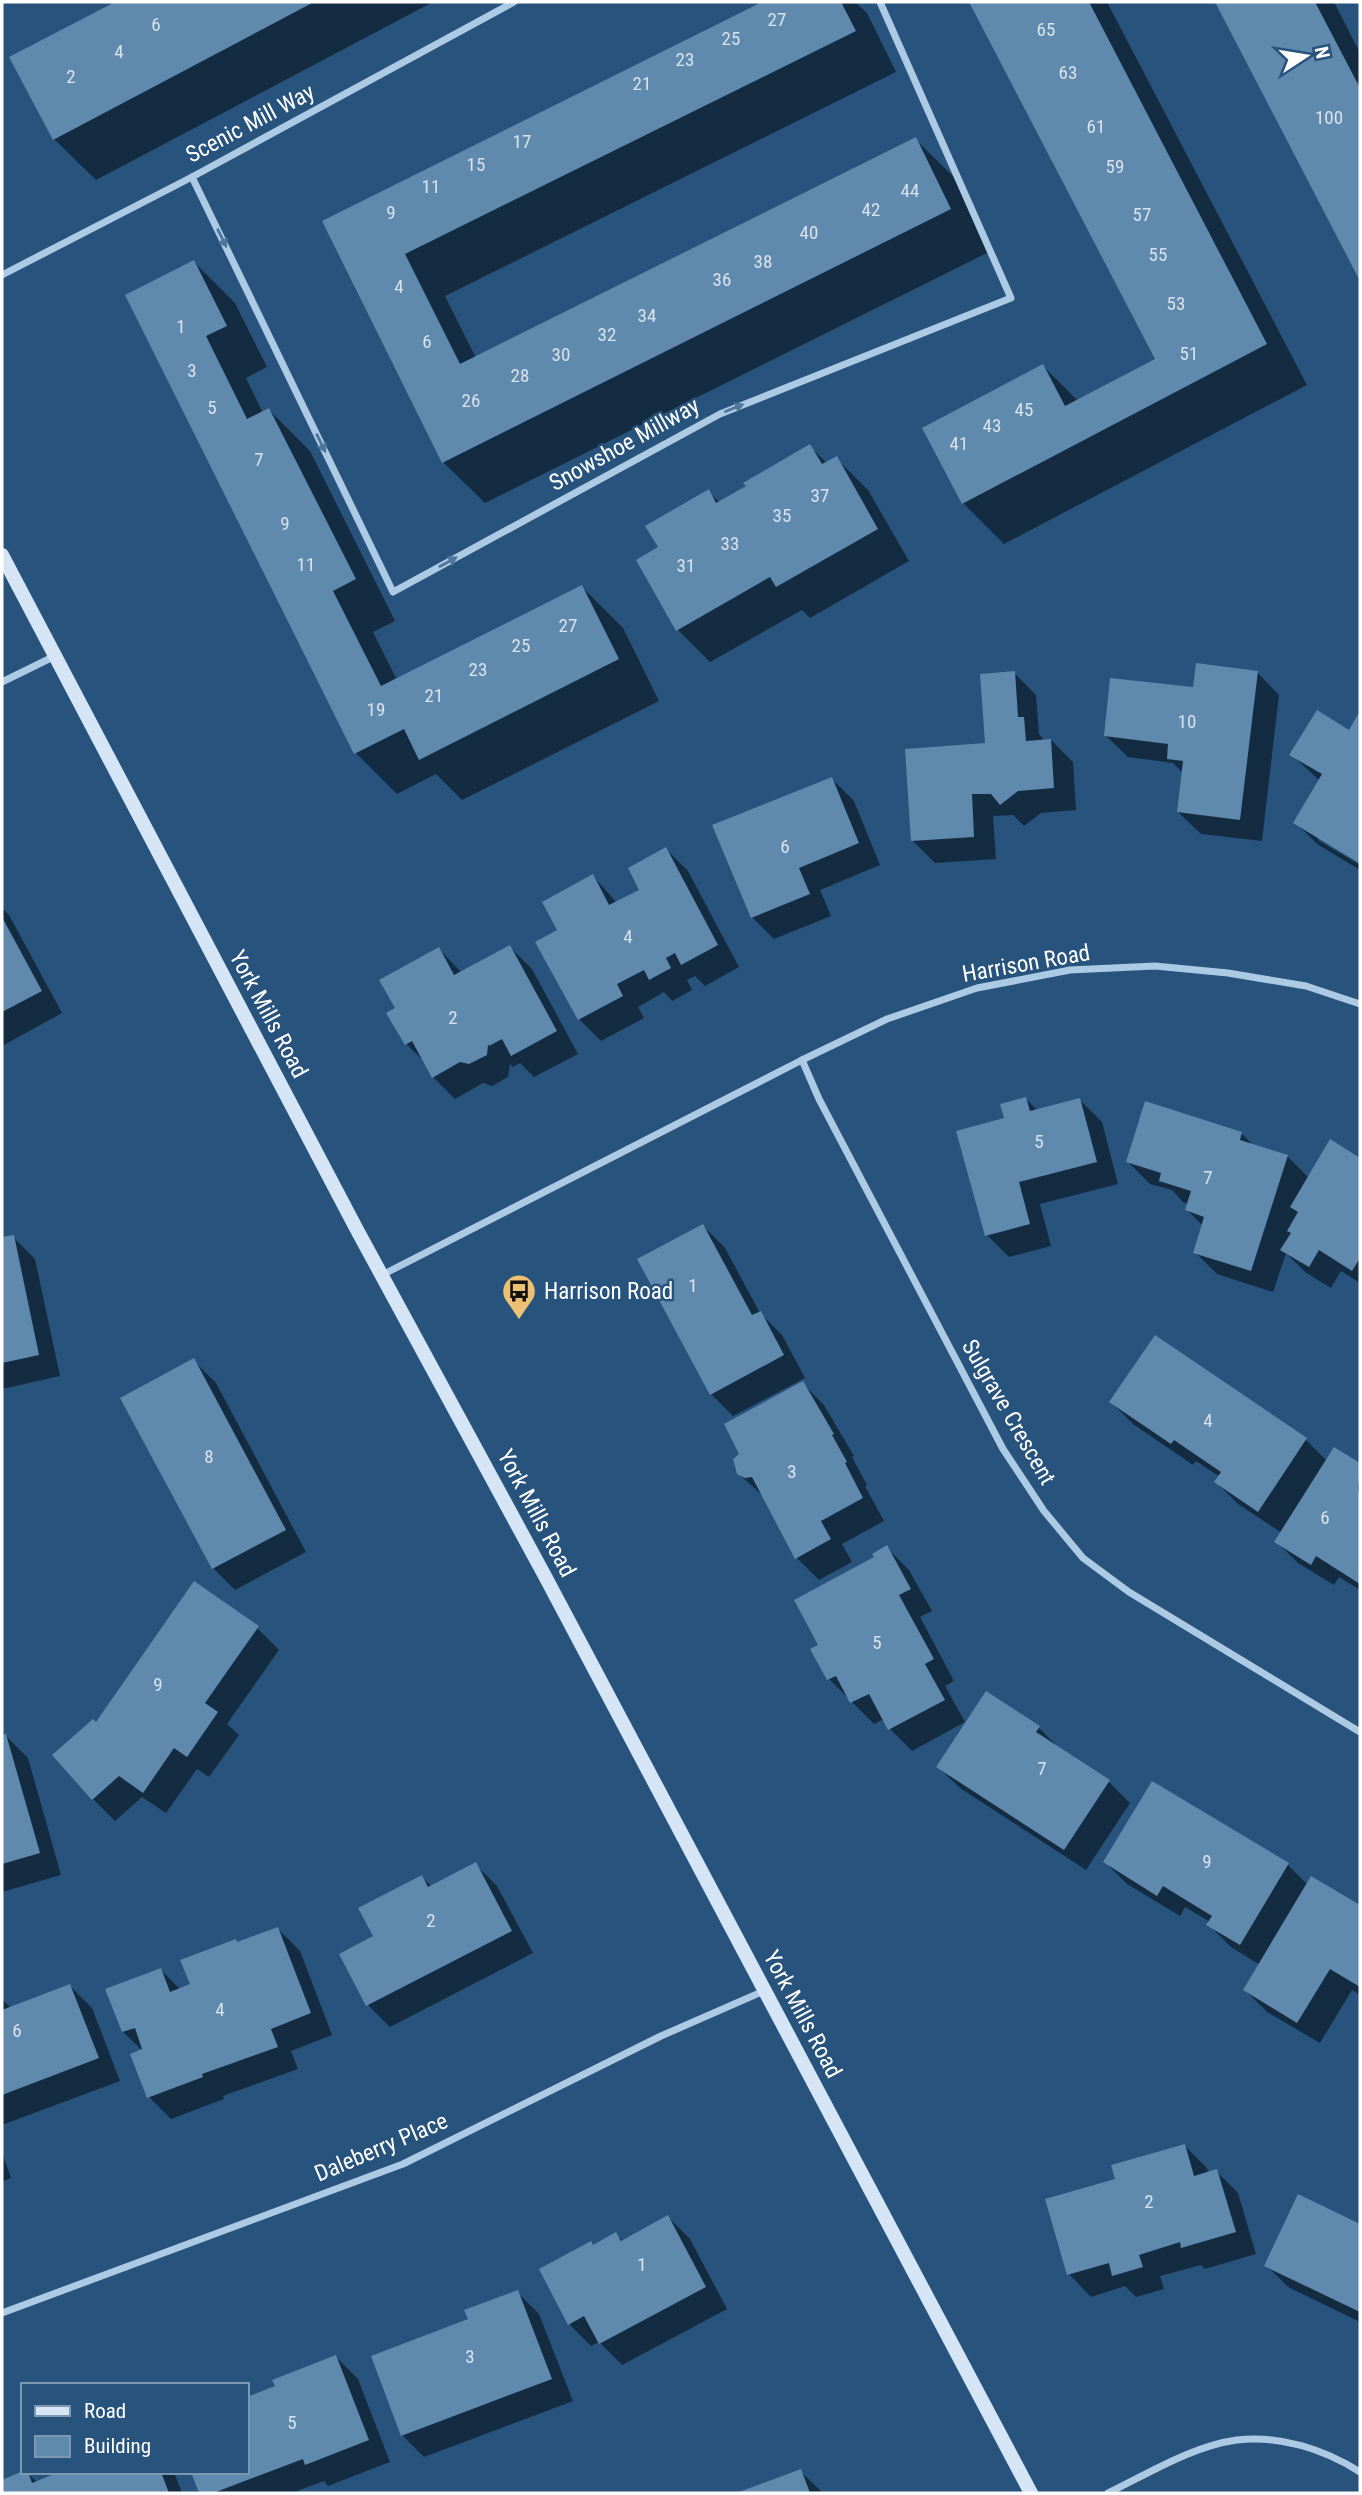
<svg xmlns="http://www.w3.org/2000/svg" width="1362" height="2495" font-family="'Roboto Condensed',sans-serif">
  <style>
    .shadow { fill: #0007 }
    .building { fill: #6089ae }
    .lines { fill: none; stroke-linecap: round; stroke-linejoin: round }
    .street { stroke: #adcae5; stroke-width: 7 }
    .secondary { stroke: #d6e5f5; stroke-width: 14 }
    .oneway { fill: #4f779c }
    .labels { text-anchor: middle; stroke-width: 5; stroke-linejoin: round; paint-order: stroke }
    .number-label { font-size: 19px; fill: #d7e2eb }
    .street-label { font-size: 23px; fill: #fff; stroke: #27537d }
    .poi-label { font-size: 23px; fill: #fff; stroke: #27537d; text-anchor: start }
  </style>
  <rect width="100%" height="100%" fill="#27537d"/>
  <g class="shadow">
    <polygon points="119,2 433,2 96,180 54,139 12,58"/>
    <polygon points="766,2 855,2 867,13 896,72 445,296 476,358 915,139 957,180 991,251 485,503 443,462 325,222"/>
    <polygon points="971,2 1107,2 1307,385 1004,544 963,503 1043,366 1078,401 1158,360"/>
    <polygon points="1217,2 1334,2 1360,53 1360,277"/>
    <polygon points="194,262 235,303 267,367 246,378 263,413 269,410 310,451 395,621 373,632 397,680 582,587 623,628 659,701 462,800 436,774 397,794 356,753 127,295"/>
    <polygon points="810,447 827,463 836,458 868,490 909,561 810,618 802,610 710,662 678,630 660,548 708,491 720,503"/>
    <polygon points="1257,672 1279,695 1262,841 1201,834 1178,812 1183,773 1173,763 1128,757 1105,735 1195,689"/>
    <polygon points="1014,673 1036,695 1039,734 1045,741 1051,740 1073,762 1076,810 1041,813 1024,826 1013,815 993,816 996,859 935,863 912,840 987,745"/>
    <polygon points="1360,714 1360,861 1318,836 1318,840 1360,865 1360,870 1317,844 1295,822 1320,781 1292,755 1350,732"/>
    <polygon points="832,779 854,801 880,865 820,890 831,916 774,939 752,917"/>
    <polygon points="666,849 688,871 739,967 705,986 695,976 687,980 692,990 672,1001 664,992 638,1007 644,1018 601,1041 579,1019 560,931 593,876 617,903 641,890"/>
    <polygon points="2,908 9,915 62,1013 2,1046"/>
    <polygon points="510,947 532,969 578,1054 534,1077 520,1063 513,1067 510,1064 508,1077 492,1086 483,1083 455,1099 433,1077 426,1063 406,1044 397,1009 439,949 462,973"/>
    <polygon points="1026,1099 1038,1111 1080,1100 1102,1122 1118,1184 1040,1204 1051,1246 1009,1257 987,1235 1006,1119"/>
    <polygon points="1241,1133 1254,1146 1287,1156 1309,1178 1330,1142 1360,1160 1360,1283 1341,1271 1331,1288 1305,1272 1286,1253 1273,1292 1217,1274 1195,1252 1203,1226 1187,1210 1189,1204 1183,1202 1172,1190 1150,1184 1128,1162"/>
    <polygon points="703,1226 725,1248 760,1313 782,1335 805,1378 733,1416 711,1394"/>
    <polygon points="13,1237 35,1259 60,1376 2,1389 2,1239"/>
    <polygon points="1156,1337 1306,1440 1327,1461 1335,1449 1360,1465 1360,1590 1339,1577 1334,1585 1298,1563 1276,1541 1282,1533 1238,1504 1216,1482 1220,1477 1196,1461 1193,1465 1133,1424 1111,1402"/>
    <polygon points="194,1361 216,1383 306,1552 235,1590 213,1568"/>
    <polygon points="802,1383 824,1405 854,1456 852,1457 867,1485 865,1486 884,1521 842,1544 852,1562 819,1580 797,1558 765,1498 738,1473"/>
    <polygon points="887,1548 909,1570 932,1611 920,1617 954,1681 945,1686 965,1722 912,1751 890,1729 884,1719 874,1724 829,1679 812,1649 820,1645 876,1558"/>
    <polygon points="257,1628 279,1650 227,1724 239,1735 209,1777 197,1769 166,1813 142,1797 115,1821 93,1799"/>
    <polygon points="1039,1728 1061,1750 1108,1781 1130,1803 1086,1870 960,1788 938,1767"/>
    <polygon points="6,1736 28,1758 61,1875 2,1892 2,1737"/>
    <polygon points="1105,1862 1288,1865 1308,1885 1312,1878 1360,1907 1360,1995 1352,1990 1320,2043 1267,2012 1245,1990 1260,1965 1231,1947 1209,1925 1210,1922 1185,1907 1180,1916 1127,1884"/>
    <polygon points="475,1864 497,1886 533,1953 390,2027 368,2005 375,1937 422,1877 432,1887"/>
    <polygon points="278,1929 300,1951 332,2035 291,2051 298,2069 223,2096 224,2099 171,2119 149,2097 143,2051 123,2032 161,1970 181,1990 192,1985 238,1943"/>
    <polygon points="70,1986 92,2008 120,2081 2,2125 2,1999 11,2008"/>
    <polygon points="1185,2146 1207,2168 1208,2173 1216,2171 1238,2193 1256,2254 1205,2269 1201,2265 1160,2276 1164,2289 1136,2297 1125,2286 1091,2297 1069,2274 1117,2180"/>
    <polygon points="2,2152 11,2178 2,2182"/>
    <polygon points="1299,2196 1360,2226 1360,2322 1288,2287 1266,2265"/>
    <polygon points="668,2217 690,2239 727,2309 622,2365 599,2342 591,2346 569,2324 593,2246 616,2234 623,2241"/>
    <polygon points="517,2292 539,2314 573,2401 424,2457 402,2435"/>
    <polygon points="336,2357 358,2379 390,2462 328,2486 324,2481 292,2493 201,2493 193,2472 247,2472 247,2399 277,2387"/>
    <polygon points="800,2471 823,2493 740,2493"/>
    <polygon points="26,2472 37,2482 64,2472 174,2472 182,2493 2,2493 2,2481"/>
  </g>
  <g class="building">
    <polygon points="115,2 314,2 53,140 9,57"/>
    <polygon points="762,2 841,2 856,31 405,254 460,364 916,137 951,209 442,463 322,221"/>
    <polygon points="969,2 1089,2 1267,344 962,504 922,428 1043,364 1065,406 1155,359"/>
    <polygon points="1215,2 1315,2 1360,88 1360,281"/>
    <polygon points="194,260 227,326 206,336 247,419 269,408 356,579 333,591 381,686 582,585 619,659 419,760 404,729 354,754 125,295"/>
    <polygon points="810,444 822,464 837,456 878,529 776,587 770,577 676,631 636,560 658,547 645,526 709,489 716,503 746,486 743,483"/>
    <polygon points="1196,663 1258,671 1240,820 1177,812 1183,761 1167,759 1168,744 1104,736 1110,678 1193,687"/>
    <polygon points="1015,671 1018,717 1024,717 1026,741 1051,739 1054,788 1018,791 1000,805 991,794 972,794 974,837 911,841 905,749 985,743 980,674"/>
    <polygon points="1317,710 1349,730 1360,711 1359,863 1293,823 1322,774 1289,755"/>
    <polygon points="832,777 859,843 799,868 810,894 751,918 712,825"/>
    <polygon points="666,847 718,945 681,965 675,953 666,958 671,968 649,980 644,970 617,984 623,996 578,1020 535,942 557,930 542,902 593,874 609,905 639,890 628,868"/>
    <polygon points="2,917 42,991 2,1012"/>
    <polygon points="510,945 557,1031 511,1056 502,1039 489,1046 488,1044 487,1055 469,1064 460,1062 432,1078 412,1041 405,1045 386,1013 395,1008 379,980 439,947 454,975"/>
    <polygon points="1026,1097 1030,1111 1080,1098 1097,1162 1019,1182 1030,1224 985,1236 956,1131 1004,1118 1000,1104"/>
    <polygon points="1145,1101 1242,1132 1240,1140 1288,1155 1251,1271 1193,1253 1204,1217 1185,1210 1191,1191 1159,1181 1161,1173 1126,1162"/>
    <polygon points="1330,1139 1360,1158 1360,1258 1352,1271 1319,1250 1309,1267 1280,1250 1291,1233 1287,1231 1298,1212 1290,1207"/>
    <polygon points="703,1224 752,1315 761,1311 784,1355 710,1395 637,1259"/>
    <polygon points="14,1235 39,1355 2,1363 2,1237"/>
    <polygon points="1155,1335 1307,1438 1258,1512 1214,1482 1221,1472 1174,1440 1171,1444 1109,1402"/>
    <polygon points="194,1358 286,1530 212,1569 120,1398"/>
    <polygon points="803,1381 834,1434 832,1435 847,1462 845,1463 863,1498 821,1521 831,1539 795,1559 752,1477 745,1478 737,1474 733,1459 739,1454 724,1424"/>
    <polygon points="1334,1447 1360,1463 1358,1491 1360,1492 1360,1584 1316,1556 1311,1565 1274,1542"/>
    <polygon points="887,1545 911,1589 899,1595 934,1659 925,1664 945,1700 888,1730 869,1694 850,1703 836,1676 827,1680 810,1649 818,1645 794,1600 874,1557 872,1554"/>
    <polygon points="194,1581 259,1626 205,1703 218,1712 187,1757 174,1748 143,1793 119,1776 92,1800 52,1755 93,1719 96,1722"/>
    <polygon points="986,1691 1040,1726 1036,1732 1110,1780 1064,1850 936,1767"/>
    <polygon points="6,1734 40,1853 2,1864 2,1735"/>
    <polygon points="1152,1781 1289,1863 1240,1945 1206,1925 1212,1916 1163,1886 1157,1896 1103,1862"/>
    <polygon points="476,1862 512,1931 366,2006 339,1954 373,1936 358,1908 422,1875 428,1887"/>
    <polygon points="1311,1876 1360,1905 1360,1987 1330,1969 1297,2023 1243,1990"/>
    <polygon points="278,1927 311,2013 271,2029 278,2047 202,2074 203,2077 147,2098 130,2054 142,2049 135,2028 122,2032 105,1989 161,1968 170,1992 190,1984 180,1960 236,1939 237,1942"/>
    <polygon points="70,1984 99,2058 2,2095 2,2010"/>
    <polygon points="1185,2144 1194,2176 1217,2169 1236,2232 1181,2248 1180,2242 1139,2255 1143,2267 1112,2276 1109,2263 1067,2275 1045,2199 1115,2179 1111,2165"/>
    <polygon points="1298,2194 1360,2224 1360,2312 1264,2266"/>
    <polygon points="668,2215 706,2287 599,2344 584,2316 568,2325 539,2269 591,2241 593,2245 616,2232 621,2241"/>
    <polygon points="518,2290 552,2379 401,2436 371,2356 468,2319 464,2310"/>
    <polygon points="336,2355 369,2440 305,2465 303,2459 213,2493 199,2493 191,2472 247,2472 247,2397 275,2386 272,2380"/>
    <polygon points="801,2469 810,2493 736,2493"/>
    <polygon points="23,2471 28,2472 32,2483 59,2472 161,2472 169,2493 2,2493 2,2480"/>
  </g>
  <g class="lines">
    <g class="street">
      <polyline points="192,177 393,592 720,414 1011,298 880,2"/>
      <polyline points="2,275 192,177 514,2"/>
      <polyline points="2,682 55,656"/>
      <polyline points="802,1060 819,1099 1003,1449 1044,1511 1083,1558 1129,1592 1360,1732"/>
      <polyline points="382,1275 802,1060 887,1019 977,988 1070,970 1155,966 1228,973 1306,986 1360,1004"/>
      <polyline points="2,2313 403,2164 661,2036 764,1991"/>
      <path d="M1108,2493c40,-19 84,-47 129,-53 43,-5 87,9 123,32"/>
    </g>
    <polyline class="secondary" points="2,555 356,1228 546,1578 1031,2493"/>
  </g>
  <defs><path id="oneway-solid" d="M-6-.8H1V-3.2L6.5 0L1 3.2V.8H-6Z" transform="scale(1.75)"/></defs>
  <g class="oneway">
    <use href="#oneway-solid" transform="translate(222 238) rotate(64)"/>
    <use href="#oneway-solid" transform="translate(734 408) rotate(-22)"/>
    <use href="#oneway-solid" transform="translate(321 443) rotate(64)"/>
    <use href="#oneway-solid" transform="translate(448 562) rotate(-29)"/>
  </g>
  <defs>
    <g id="bus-pin" transform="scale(1.75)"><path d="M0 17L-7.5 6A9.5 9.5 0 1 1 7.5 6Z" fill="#edc173" stroke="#27537d"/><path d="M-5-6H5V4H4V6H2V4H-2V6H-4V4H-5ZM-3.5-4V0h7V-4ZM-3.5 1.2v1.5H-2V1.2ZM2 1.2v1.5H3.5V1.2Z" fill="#111"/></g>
  </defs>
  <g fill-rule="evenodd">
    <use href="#bus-pin" x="519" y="1291"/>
  </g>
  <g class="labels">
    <g class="number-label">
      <text x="777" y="26">27</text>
      <text x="156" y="31">6</text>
      <text x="1046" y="36">65</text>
      <text x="731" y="45">25</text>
      <text x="119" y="58">4</text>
      <text x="685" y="66">23</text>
      <text x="1068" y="79">63</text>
      <text x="71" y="83">2</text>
      <text x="642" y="90">21</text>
      <text x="1329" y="124">100</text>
      <text x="1096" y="133">61</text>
      <text x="522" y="148">17</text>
      <text x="476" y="171">15</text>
      <text x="1115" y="173">59</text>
      <text x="431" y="193">11</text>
      <text x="910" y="197">44</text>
      <text x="871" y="216">42</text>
      <text x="391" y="219">9</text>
      <text x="1142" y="221">57</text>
      <text x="809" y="239">40</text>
      <text x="1158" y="261">55</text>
      <text x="763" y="268">38</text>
      <text x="722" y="286">36</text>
      <text x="399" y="293">4</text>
      <text x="1176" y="310">53</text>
      <text x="647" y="322">34</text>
      <text x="181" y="333">1</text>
      <text x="607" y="341">32</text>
      <text x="427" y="348">6</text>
      <text x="1189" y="360">51</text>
      <text x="561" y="361">30</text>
      <text x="192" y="377">3</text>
      <text x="520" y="382">28</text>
      <text x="471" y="407">26</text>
      <text x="212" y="414">5</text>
      <text x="1024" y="416">45</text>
      <text x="992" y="432">43</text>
      <text x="959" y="450">41</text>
      <text x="259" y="466">7</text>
      <text x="820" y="502">37</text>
      <text x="782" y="522">35</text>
      <text x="285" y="530">9</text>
      <text x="730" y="550">33</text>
      <text x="306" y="571">11</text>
      <text x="686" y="572">31</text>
      <text x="568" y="632">27</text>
      <text x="521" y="652">25</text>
      <text x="478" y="676">23</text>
      <text x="434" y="702">21</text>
      <text x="376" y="716">19</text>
      <text x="1187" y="728">10</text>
      <text x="785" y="853">6</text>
      <text x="628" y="943">4</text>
      <text x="453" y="1024">2</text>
      <text x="1039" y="1148">5</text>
      <text x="1208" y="1184">7</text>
      <text x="693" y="1292">1</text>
      <text x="1208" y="1427">4</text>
      <text x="209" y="1463">8</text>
      <text x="792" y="1478">3</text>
      <text x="1325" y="1524">6</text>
      <text x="877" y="1649">5</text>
      <text x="158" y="1691">9</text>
      <text x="1042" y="1775">7</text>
      <text x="1207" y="1868">9</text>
      <text x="431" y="1927">2</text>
      <text x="220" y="2016">4</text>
      <text x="17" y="2037">6</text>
      <text x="1149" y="2208">2</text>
      <text x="642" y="2271">1</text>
      <text x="470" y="2363">3</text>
      <text x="292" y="2429">5</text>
    </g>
    <g class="street-label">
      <text transform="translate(250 123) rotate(-28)" y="8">Scenic Mill Way</text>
      <text transform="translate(624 444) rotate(-29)" y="8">Snowshoe Millway</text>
      <text transform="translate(1026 963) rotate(-10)" y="8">Harrison Road</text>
      <text transform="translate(269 1014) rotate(62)" y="8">York Mills Road</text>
      <text transform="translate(1009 1412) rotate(60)" y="8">Sulgrave Crescent</text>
      <text transform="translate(537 1513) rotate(62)" y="8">York Mills Road</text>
      <text transform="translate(803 2014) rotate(62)" y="8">York Mills Road</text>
      <text transform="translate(381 2147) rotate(-23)" y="8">Daleberry Place</text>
    </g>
    <g class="poi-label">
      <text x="544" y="1299">Harrison Road</text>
    </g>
  </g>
  <rect width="1362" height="2495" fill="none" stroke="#ffffff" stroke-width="7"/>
  <rect x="21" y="2383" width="228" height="91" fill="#27537d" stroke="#7d98b1" stroke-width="2"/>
  <rect x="35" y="2406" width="35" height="10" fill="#d6e5f5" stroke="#7d98b1" stroke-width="2"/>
  <text x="84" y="2418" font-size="21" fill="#ffffff">Road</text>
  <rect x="35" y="2436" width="35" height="21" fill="#6089ae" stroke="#7d98b1" stroke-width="2"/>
  <text x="84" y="2453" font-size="21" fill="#ffffff">Building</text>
  <g transform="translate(1306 56) rotate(78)" stroke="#27537d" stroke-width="5" paint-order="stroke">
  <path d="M0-5L12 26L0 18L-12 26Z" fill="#ffffff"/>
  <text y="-10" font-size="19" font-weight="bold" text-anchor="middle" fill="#ffffff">N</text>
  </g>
</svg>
